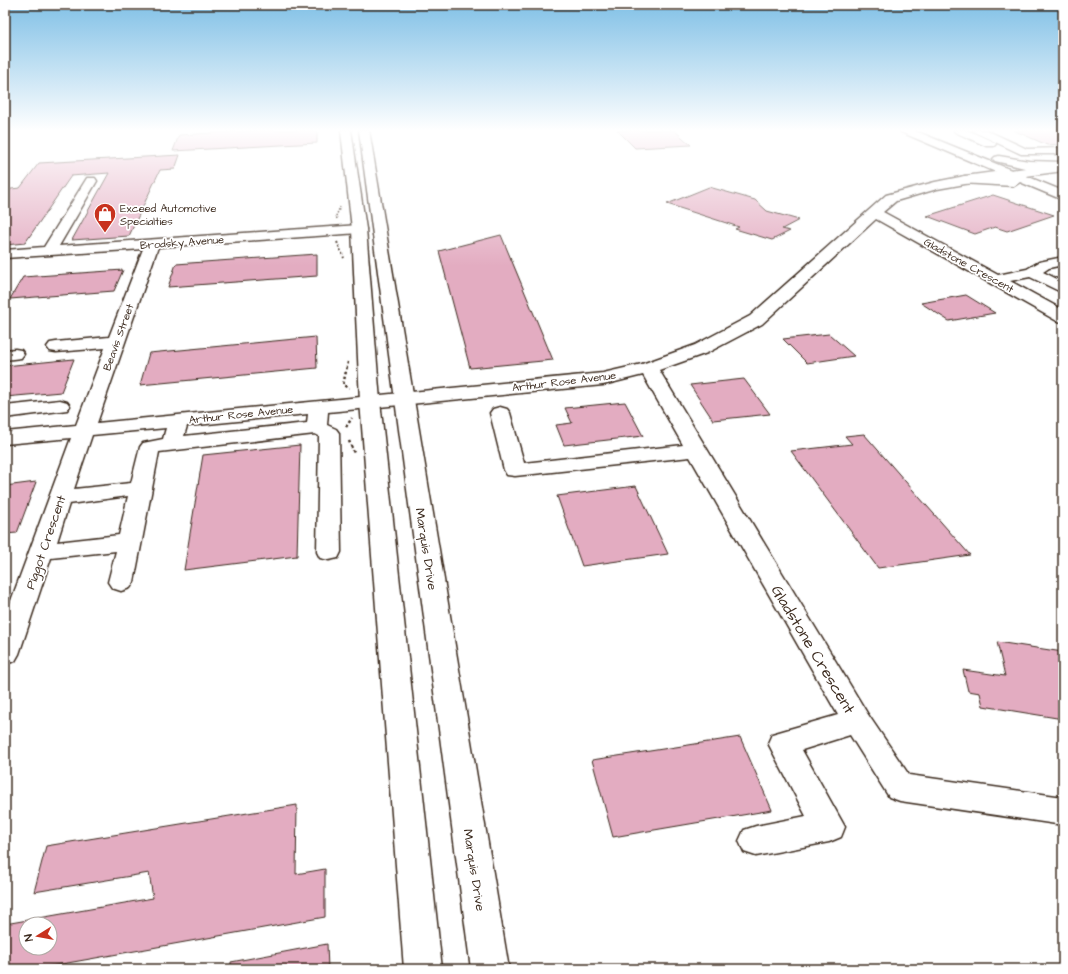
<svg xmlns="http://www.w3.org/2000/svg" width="1068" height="974" font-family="'Architects Daughter',sans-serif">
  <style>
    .building { fill: #e3acc1; stroke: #3b2a1e; fill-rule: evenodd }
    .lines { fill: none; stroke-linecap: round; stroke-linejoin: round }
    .minor-casing { stroke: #3b2a1e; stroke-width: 3 }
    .major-casing { stroke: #3b2a1e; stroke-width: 3 }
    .path-far2 { stroke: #3b2a1e; stroke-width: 1.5; stroke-dasharray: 1.5 1.5; stroke-linecap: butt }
    .path-far1 { stroke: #3b2a1e; stroke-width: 2; stroke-dasharray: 2 2; stroke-linecap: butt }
    .path { stroke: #3b2a1e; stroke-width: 2.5; stroke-dasharray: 2.5 2.5; stroke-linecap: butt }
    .minor { fill: #fff; fill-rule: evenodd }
    .major { fill: #fff; fill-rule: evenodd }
    .labels { text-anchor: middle; stroke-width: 3.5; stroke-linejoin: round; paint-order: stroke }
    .far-poi-label { font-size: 11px; fill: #3b2a1e; stroke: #fff; text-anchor: start }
    .far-street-label { font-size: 11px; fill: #3b2a1e; stroke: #fff }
    .street-label { font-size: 13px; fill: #3b2a1e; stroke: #fff }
    .near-street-label { font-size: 16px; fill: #3b2a1e; stroke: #fff }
  </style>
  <rect width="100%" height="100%" fill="#fff"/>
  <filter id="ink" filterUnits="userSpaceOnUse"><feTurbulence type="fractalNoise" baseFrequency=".025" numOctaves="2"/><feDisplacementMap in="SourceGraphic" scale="8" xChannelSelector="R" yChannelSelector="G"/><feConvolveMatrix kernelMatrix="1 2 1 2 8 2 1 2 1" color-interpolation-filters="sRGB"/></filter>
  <g filter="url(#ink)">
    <g class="building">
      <polygon points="260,130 317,130 317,143 173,151 179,135"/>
      <polygon points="617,130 674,130 691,145 635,148"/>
      <polygon points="1013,130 1063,130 1063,144 1047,145"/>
      <polygon points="180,155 175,169 160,170 129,236 72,240 109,173 71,176 25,243 5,245 5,197 11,189 20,188 39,163"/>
      <polygon points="709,187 755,200 767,211 799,220 782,229 790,231 772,240 735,229 739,227 667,204"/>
      <polygon points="993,195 1054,215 1007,231 995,227 975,234 927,216"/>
      <polygon points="501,235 553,360 470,368 439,251"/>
      <polygon points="317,254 317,276 168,287 176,264"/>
      <polygon points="123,270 114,291 10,299 23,277"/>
      <polygon points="966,295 995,313 949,321 921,303"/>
      <polygon points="829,334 854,356 807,363 783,339"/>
      <polygon points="316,337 317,368 140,385 149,353"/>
      <polygon points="74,359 61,392 5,397 5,366"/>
      <polygon points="744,379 770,414 713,420 690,385"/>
      <polygon points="625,402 643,436 564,445 556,425 572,423 565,408"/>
      <polygon points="864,434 912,489 970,555 878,568 791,451 852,444 845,436"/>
      <polygon points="300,445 297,556 184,570 203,455"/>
      <polygon points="36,482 17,533 5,534 5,486"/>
      <polygon points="636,486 668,554 582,566 557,496"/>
      <polygon points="997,642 1063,652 1063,719 983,706 980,693 968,691 963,670 1005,676"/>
      <polygon points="740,737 772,810 613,837 592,760"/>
      <path d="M297,805l-1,69 29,-5v48l-291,52h-29v-45l148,-26 -4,-25 -115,19 12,-46zM26,924h24v24h-24z"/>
      <polygon points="327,944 328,969 231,969 231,962"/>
    </g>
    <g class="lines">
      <g class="minor-casing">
        <g id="minor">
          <polygon points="954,130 967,130 994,142 996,144 994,146 986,146 955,132"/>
          <polygon points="973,130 986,130 1027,149 1063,148 1063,154 1021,154 974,132"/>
          <path d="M1063,163v8l-98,13 -28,5 -41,12 -13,11 115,63 29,-6 12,-7 24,-5v8l-14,3 -6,4 20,10v11l-33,-16 -20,4 53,29v12l-6,-1 -181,-102 -114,105 -55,29 -48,17 208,343 42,62 154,22v28l-163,-24 -11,-4 -39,-62 -48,15 43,77 -4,10 -12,5 -73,14 -12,-4 -5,-11 5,-11 12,-4 50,-10 -38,-73 4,-9 66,-19 -148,-258 -175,19 -8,-1 -3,-5 -14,-57 3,-4 7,-2 7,2 3,4 14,50 159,-18 -40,-70 -40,10 -275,27 -1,13 9,4 3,4 2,119 -3,6 -9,2 -9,-2 -3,-6 2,-116 -4,-2 -156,18 -25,130 -4,6 -9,3 -9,-3 -4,-6 8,-31 -65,7 -32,96 -4,7 -10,3v-47l66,-179 -66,6v-12l71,-7 29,-77 -49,4 -6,-1 -3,-4 3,-4 6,-1 53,-5 34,-88 -138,9v-8l39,-3 43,-69h8l2,3 -38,65 300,-21 5,1 2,3 -2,3 -5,1 -201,14 -61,176 506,-50 39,-9 53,-19 55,-29 136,-121 49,-13 30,-6zM308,414l-1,9 -123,13 3,-10zM166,428l-3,11 -20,4 -3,4 -9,36 -57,6 18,-54zM128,496l-9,39 -62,7 12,-38z"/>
          <polygon points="15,349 21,350 24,354 21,358 5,360 5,350"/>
          <polygon points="60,400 67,402 70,406 67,410 5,418 5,406"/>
        </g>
      </g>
      <g class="major-casing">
        <g id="major">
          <polygon points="341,130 351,130 366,229 380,401 442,969 404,969 360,401 352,229"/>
          <polygon points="359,130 369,130 509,969 471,969"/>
          <polygon points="900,130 913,130 1063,191 1063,200 1020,182 1014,186 961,183 959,180 961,177 965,176 1010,178 901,132"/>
          <polygon points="999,156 1029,161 1063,162 1063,170 1029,169 995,161 993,159 995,157"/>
        </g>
      </g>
      <polyline class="path-far2" points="337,219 336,216 340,207"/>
      <polyline class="path-far1" points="337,242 344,258"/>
      <g class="path">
        <polyline points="348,362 343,385 349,388"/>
        <polyline points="346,427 352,418"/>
        <polyline points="349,441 354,453"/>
      </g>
      <use href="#minor" class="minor"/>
      <use href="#major" class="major"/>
    </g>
  </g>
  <linearGradient id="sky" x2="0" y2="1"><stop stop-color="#80c0e6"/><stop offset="0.49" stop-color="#fff"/><stop offset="1" stop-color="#fff" stop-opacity="0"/></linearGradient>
  <rect width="1068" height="266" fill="url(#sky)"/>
  <defs>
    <g id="shop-pin" transform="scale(1.15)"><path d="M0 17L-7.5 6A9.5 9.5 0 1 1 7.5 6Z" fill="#c8321e" stroke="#fff"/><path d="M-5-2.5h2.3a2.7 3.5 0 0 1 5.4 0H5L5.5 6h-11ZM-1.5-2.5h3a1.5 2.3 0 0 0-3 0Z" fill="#fff"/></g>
  </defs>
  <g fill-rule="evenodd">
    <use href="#shop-pin" x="105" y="214"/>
  </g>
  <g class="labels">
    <g class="far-poi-label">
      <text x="120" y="212">Exceed Automotive<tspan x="120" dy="13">Specialties</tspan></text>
    </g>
    <g class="far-street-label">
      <text transform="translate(182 242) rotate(-4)" y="4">Brodsky Avenue</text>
      <text transform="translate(969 265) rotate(29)" y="4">Gladstone Crescent</text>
      <text transform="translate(118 337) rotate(-70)" y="4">Beavis Street</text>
      <text transform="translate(564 381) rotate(-7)" y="4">Arthur Rose Avenue</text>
      <text transform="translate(241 414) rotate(-6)" y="4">Arthur Rose Avenue</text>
    </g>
    <g class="street-label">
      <text transform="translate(45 542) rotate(-71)" y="5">Piggot Crescent</text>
      <text transform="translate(427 549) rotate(81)" y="5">Marquis Drive</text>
      <text transform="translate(475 870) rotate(81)" y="5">Marquis Drive</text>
    </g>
    <g class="near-street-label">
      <text transform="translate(814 649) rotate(59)" y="6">Gladstone Crescent</text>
    </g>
  </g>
  <rect width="1068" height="974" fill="none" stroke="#fff" stroke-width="20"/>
  <rect x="10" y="10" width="1048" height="954" fill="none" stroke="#3b2a1e" stroke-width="1.5" filter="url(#ink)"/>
  <g transform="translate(38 936) rotate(259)"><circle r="19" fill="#ffffff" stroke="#b1aaa5"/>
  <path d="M0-3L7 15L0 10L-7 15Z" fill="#c8321e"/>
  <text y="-6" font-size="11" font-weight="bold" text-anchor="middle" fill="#3b2a1e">N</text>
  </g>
</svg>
